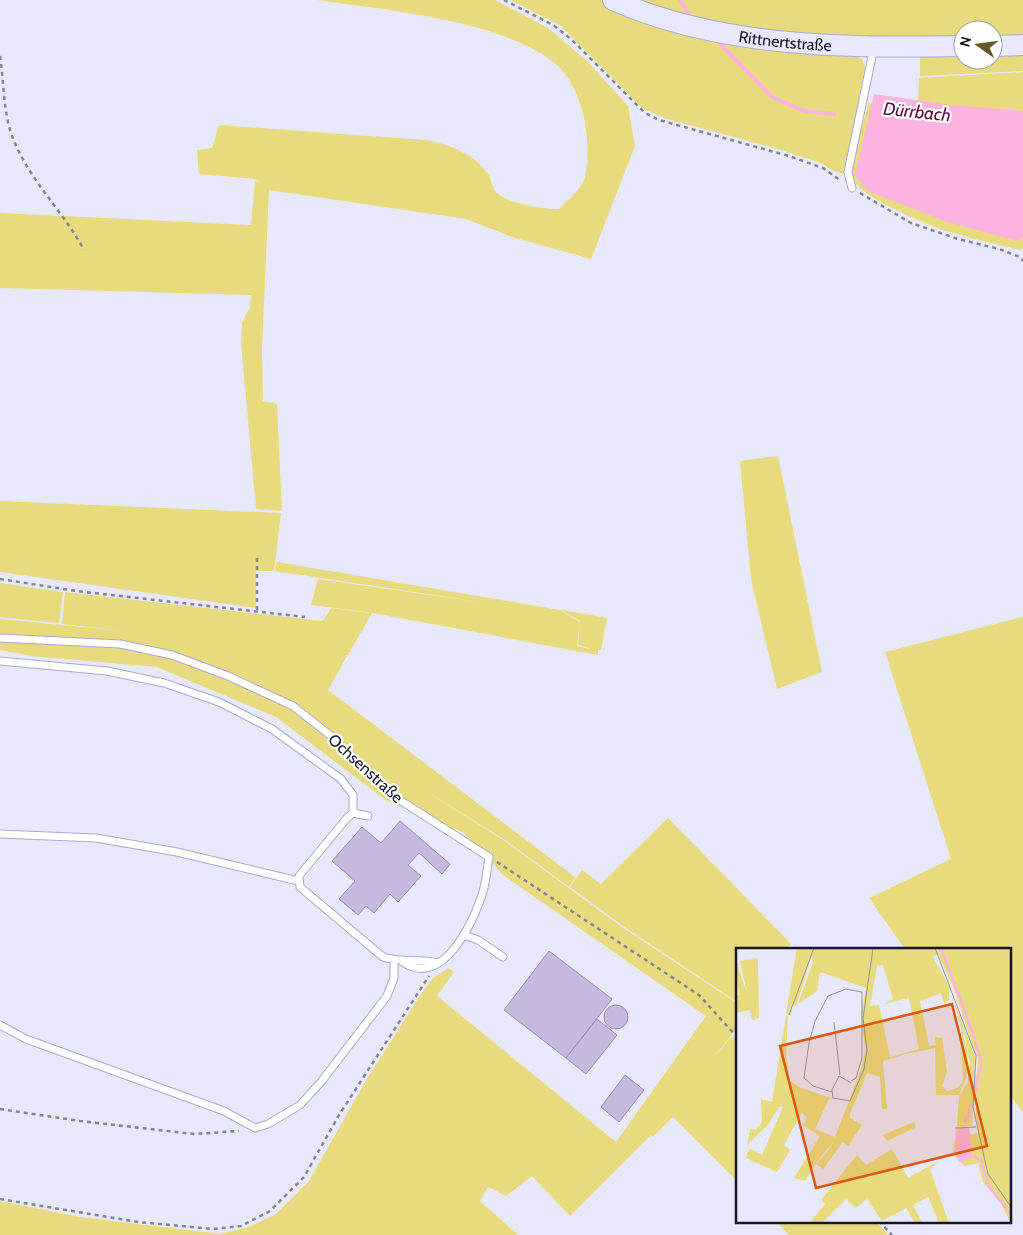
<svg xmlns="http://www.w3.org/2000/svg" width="1023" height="1235" font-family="Cabin,sans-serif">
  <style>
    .green { fill: #e7db7d; fill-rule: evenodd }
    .water { fill: #fcb3e0 }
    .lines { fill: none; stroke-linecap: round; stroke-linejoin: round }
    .stream { stroke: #fcb3e0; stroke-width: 4 }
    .building { fill: #c7b8e0; stroke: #9c8eb4 }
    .lane-casing { stroke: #a7a9d2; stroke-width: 9 }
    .secondary-casing { stroke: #a7a9d2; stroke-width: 22 }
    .path { stroke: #848696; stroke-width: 2.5; stroke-dasharray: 4 4; stroke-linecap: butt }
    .lane { stroke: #fff; stroke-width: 7 }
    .secondary { stroke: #e8e9fe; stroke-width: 20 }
    .labels { text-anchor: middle; stroke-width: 4.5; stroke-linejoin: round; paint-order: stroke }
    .street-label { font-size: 16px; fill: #151624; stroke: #fff }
    .water-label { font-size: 18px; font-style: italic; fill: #590a45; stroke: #fff }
    .inset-river { fill: none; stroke: #fcb3e0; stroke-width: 2.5 }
    .inset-road { fill: none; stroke: #9395a4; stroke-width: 1 }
    .view { fill: #dd560d; fill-opacity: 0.15; stroke: #dd560d; stroke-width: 2.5 }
    .inset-edge { fill: none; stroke: #151624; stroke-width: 2.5 }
  </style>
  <rect width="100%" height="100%" fill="#e7e9fa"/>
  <g class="green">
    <path d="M317,0h178l53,28 39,33 41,45 7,40 -44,113 -79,-22 -46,-18 -197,-29 -7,158 1,53 14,3 5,107 -26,-2 -15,-166 1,-20 8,-16 1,-12 -251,-7v-75l251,12 4,-45 6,4 -6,-5 -56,-5 -2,-24 15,-2 7,-23 206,15c25,5 47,12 63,34 3,5 4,13 8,18 12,12 47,17 63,17 7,-8 22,-19 25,-29 5,-16 4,-41 1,-57 -4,-22 -14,-48 -33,-62 -57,-42 -166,-51 -235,-61z"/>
    <polygon points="511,0 601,0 628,13 761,48 845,56 845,52 862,59 865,68 843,174 831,170 823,164 781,150 664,118 642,108 561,26"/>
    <path d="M631,0h392v71l-103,5v-36l-123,-4 -121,-18zM963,30h30v30h-30z"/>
    <path d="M1023,72v176l-3,2c-24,-6 -48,-11 -70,-18 -20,-6 -94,-36 -98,-55 -3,-13 13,-60 17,-74l49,-1 1,-24z"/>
    <polygon points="778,456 822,672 777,689 751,579 740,461"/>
    <polygon points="0,501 281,513 274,571 256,571 256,608 0,572"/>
    <polygon points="277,562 560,610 580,622 577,646 595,650 578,645 580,621 561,610 607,618 601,650 598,650 598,655 373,613 311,605 318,579 493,604 275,571"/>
    <polygon points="0,583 63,592 59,623 0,617"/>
    <polygon points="65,592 323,621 331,608 372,613 348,655 345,655 347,656 328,690 575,877 569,887 505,840 416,785 386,758 416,785 505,841 623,928 737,1003 737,1028 713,1058 732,1036 737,1041 737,1181 673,1117 653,1137 651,1135 570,1216 532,1176 506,1196 488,1187 480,1201 518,1235 0,1235 0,1201 80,1217 220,1234 249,1227 276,1214 309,1181 365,1082 419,997 433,978 449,968 454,972 437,996 616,1142 706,1016 503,875 464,833 387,801 276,717 157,667 32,656 0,650 0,619 124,631 62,624"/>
    <polygon points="1023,617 1023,1112 1009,1094 1009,949 905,949 869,898 951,859 885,652"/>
    <polygon points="668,818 791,944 786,949 737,949 737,1002 623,926 570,887 582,870 601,884"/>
    <polygon points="776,1221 876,1221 888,1235 789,1235"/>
  </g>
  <polygon class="water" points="874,94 950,105 1023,111 1023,237 1017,241 945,221 868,191 855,175"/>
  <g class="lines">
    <g class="stream">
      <polyline points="680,0 689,14"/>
      <polyline points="719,43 772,97 804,111 834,114"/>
    </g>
  </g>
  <g class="building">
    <polygon points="400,821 450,864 442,874 419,853 408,865 421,876 398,902 390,894 374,913 366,906 358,915 339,899 355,881 332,861 362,827 381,843"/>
    <polygon points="549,951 612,999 566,1058 504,1010"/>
    <circle cx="616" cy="1017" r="12"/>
    <polygon points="597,1019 617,1035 586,1074 566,1058"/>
    <polygon points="625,1075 644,1090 619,1122 601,1107"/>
  </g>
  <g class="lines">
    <g class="lane-casing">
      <g id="lane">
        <polyline points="852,188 848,172 874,47"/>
        <path d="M0,638l120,6 52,11 56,21 65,30 38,30 64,61 94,60c-2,12 -3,26 -7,38 -10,29 -40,94 -79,67"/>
        <polyline points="0,661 107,671 164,683 219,702 272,729 341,779 353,795 353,813"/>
        <path d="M368,816l-15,-3 -6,5 -48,58 1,11 83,70c19,6 36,1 55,6"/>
        <polyline points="0,834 96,838 177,852 298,881"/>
        <polyline points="464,935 478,940 503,957"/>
        <polyline points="0,1025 26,1039 224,1111 255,1128 268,1124 300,1105 321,1082 387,996 394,978 394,961"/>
      </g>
    </g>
    <g class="secondary-casing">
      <g id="secondary">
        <path id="s1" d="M613,0c109,48 234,48 350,46"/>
        <polyline points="993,46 1023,45"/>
      </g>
    </g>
    <g class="path">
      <polyline points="504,0 553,25 571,39 645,113 659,120 789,156 823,168 841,181"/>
      <path d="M0,56c4,26 3,52 11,77 15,44 51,76 73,117"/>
      <polyline points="860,193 911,223 958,239 999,249 1020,257 1023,261"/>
      <polyline points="0,579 76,591 305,617"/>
      <polyline points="257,610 257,554"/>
      <polyline points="497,862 699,995 737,1037"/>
      <polyline points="0,1109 80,1121 194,1134 239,1131"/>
      <polyline points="0,1199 138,1222 213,1229 241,1226 270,1211 304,1177 339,1115 429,976"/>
      <polyline points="879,1221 892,1235"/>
    </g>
    <use href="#lane" class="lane"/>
    <use href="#secondary" class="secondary"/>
  </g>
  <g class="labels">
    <g class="street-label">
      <text dy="6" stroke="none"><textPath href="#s1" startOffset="178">Rittnertstraße</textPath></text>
      <text transform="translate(366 768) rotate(42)" y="6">Ochsenstraße</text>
    </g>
    <g class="water-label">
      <text transform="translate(917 112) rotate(6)" y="6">Dürrbach</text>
    </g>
  </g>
  <g transform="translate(736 948)">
    <rect width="275" height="275" fill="#e7e9fa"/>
    <path d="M61,0h214v275l-11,-21 -17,-20 -5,-19 -14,3 -11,-12 3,-25 14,6 8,-2 -4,-45 4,-26 -24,-73 -16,-35 -5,3 16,29v14l-5,3 -3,-10 -21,8 9,45 7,-1 -1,-8 7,1 5,33 -5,15 5,5 10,-3 6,-6 -2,-51 4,6 4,34 -10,24h-23l-1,-47 -29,6 -23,7 4,48h-5l-2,-32 -13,-4 -17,41v4l12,7 -14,21 -5,-4 -20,27 -7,-5 11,-12 7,-11 -18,22 -11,18 -11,-3 26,-42 -17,-11 4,-7 -5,-6 -18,33 6,5 -13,22 -31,-14 3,-10 13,7 21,-48 -3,-1 -13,20 -20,19 3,-16 6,1 6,-8 -1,-23 11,3 14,-87 2,1 -2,41 4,24 9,6 34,12h-4l-14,30 20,8 27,-70 3,-18 -4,-35 5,-26 -46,-16 -3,19 -19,13 15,-42 -1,-7 -16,51h-4l-1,9 -5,-1zM147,17l10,34 -9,5 25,-6 10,51 -29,8 -11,-52 -9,1 7,-40zM22,10l1,60 -7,2 -2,-10 -14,3v-17l3,-1 -3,-34 11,32 -7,-32zM218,53l21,56 -3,69 -15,1 2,-31 9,-14 2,-19zM178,174l2,5 -29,14 -4,-6zM156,201l16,29 30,-17 -8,8 19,54h-10l-11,-26 -15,8 9,18h-7l-9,-15 -24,13 -15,-22 -11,9 -10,-9 -24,24h-9l-1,-3 13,-16 -4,-4 36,-45 9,10z" fill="#e7db7d" fill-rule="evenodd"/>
    <path d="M221,180h12l3,24v6l-11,4 -7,-9z" fill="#fcb3e0"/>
    <path class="inset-river" d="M205,0l34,91M238,151l7,-37 -6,-21M229,175l6,-18M236,207l9,6 8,26 22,28"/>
    <path class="inset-road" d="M199,0l41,108 -3,51 15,67 23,33M53,67l25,-67M98,74l6,53M96,144l-19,-6 -9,-8 5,-35 6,-22 13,-25 18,-7 16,3v66l-6,20 -5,3M97,150l17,3 14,-32 3,-19 -4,-32 10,-70M97,150l-1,-8 7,-14 12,7M219,180l21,-1"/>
    <path class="view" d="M216,56l35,142 -171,42 -36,-142z"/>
    <rect width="275" height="275" class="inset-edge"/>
  </g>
  <g transform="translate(978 45) rotate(284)"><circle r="24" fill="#ffffff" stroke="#a1a2a7"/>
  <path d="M0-4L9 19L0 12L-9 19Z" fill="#635c29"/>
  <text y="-8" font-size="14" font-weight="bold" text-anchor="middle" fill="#151624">N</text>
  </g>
</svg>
